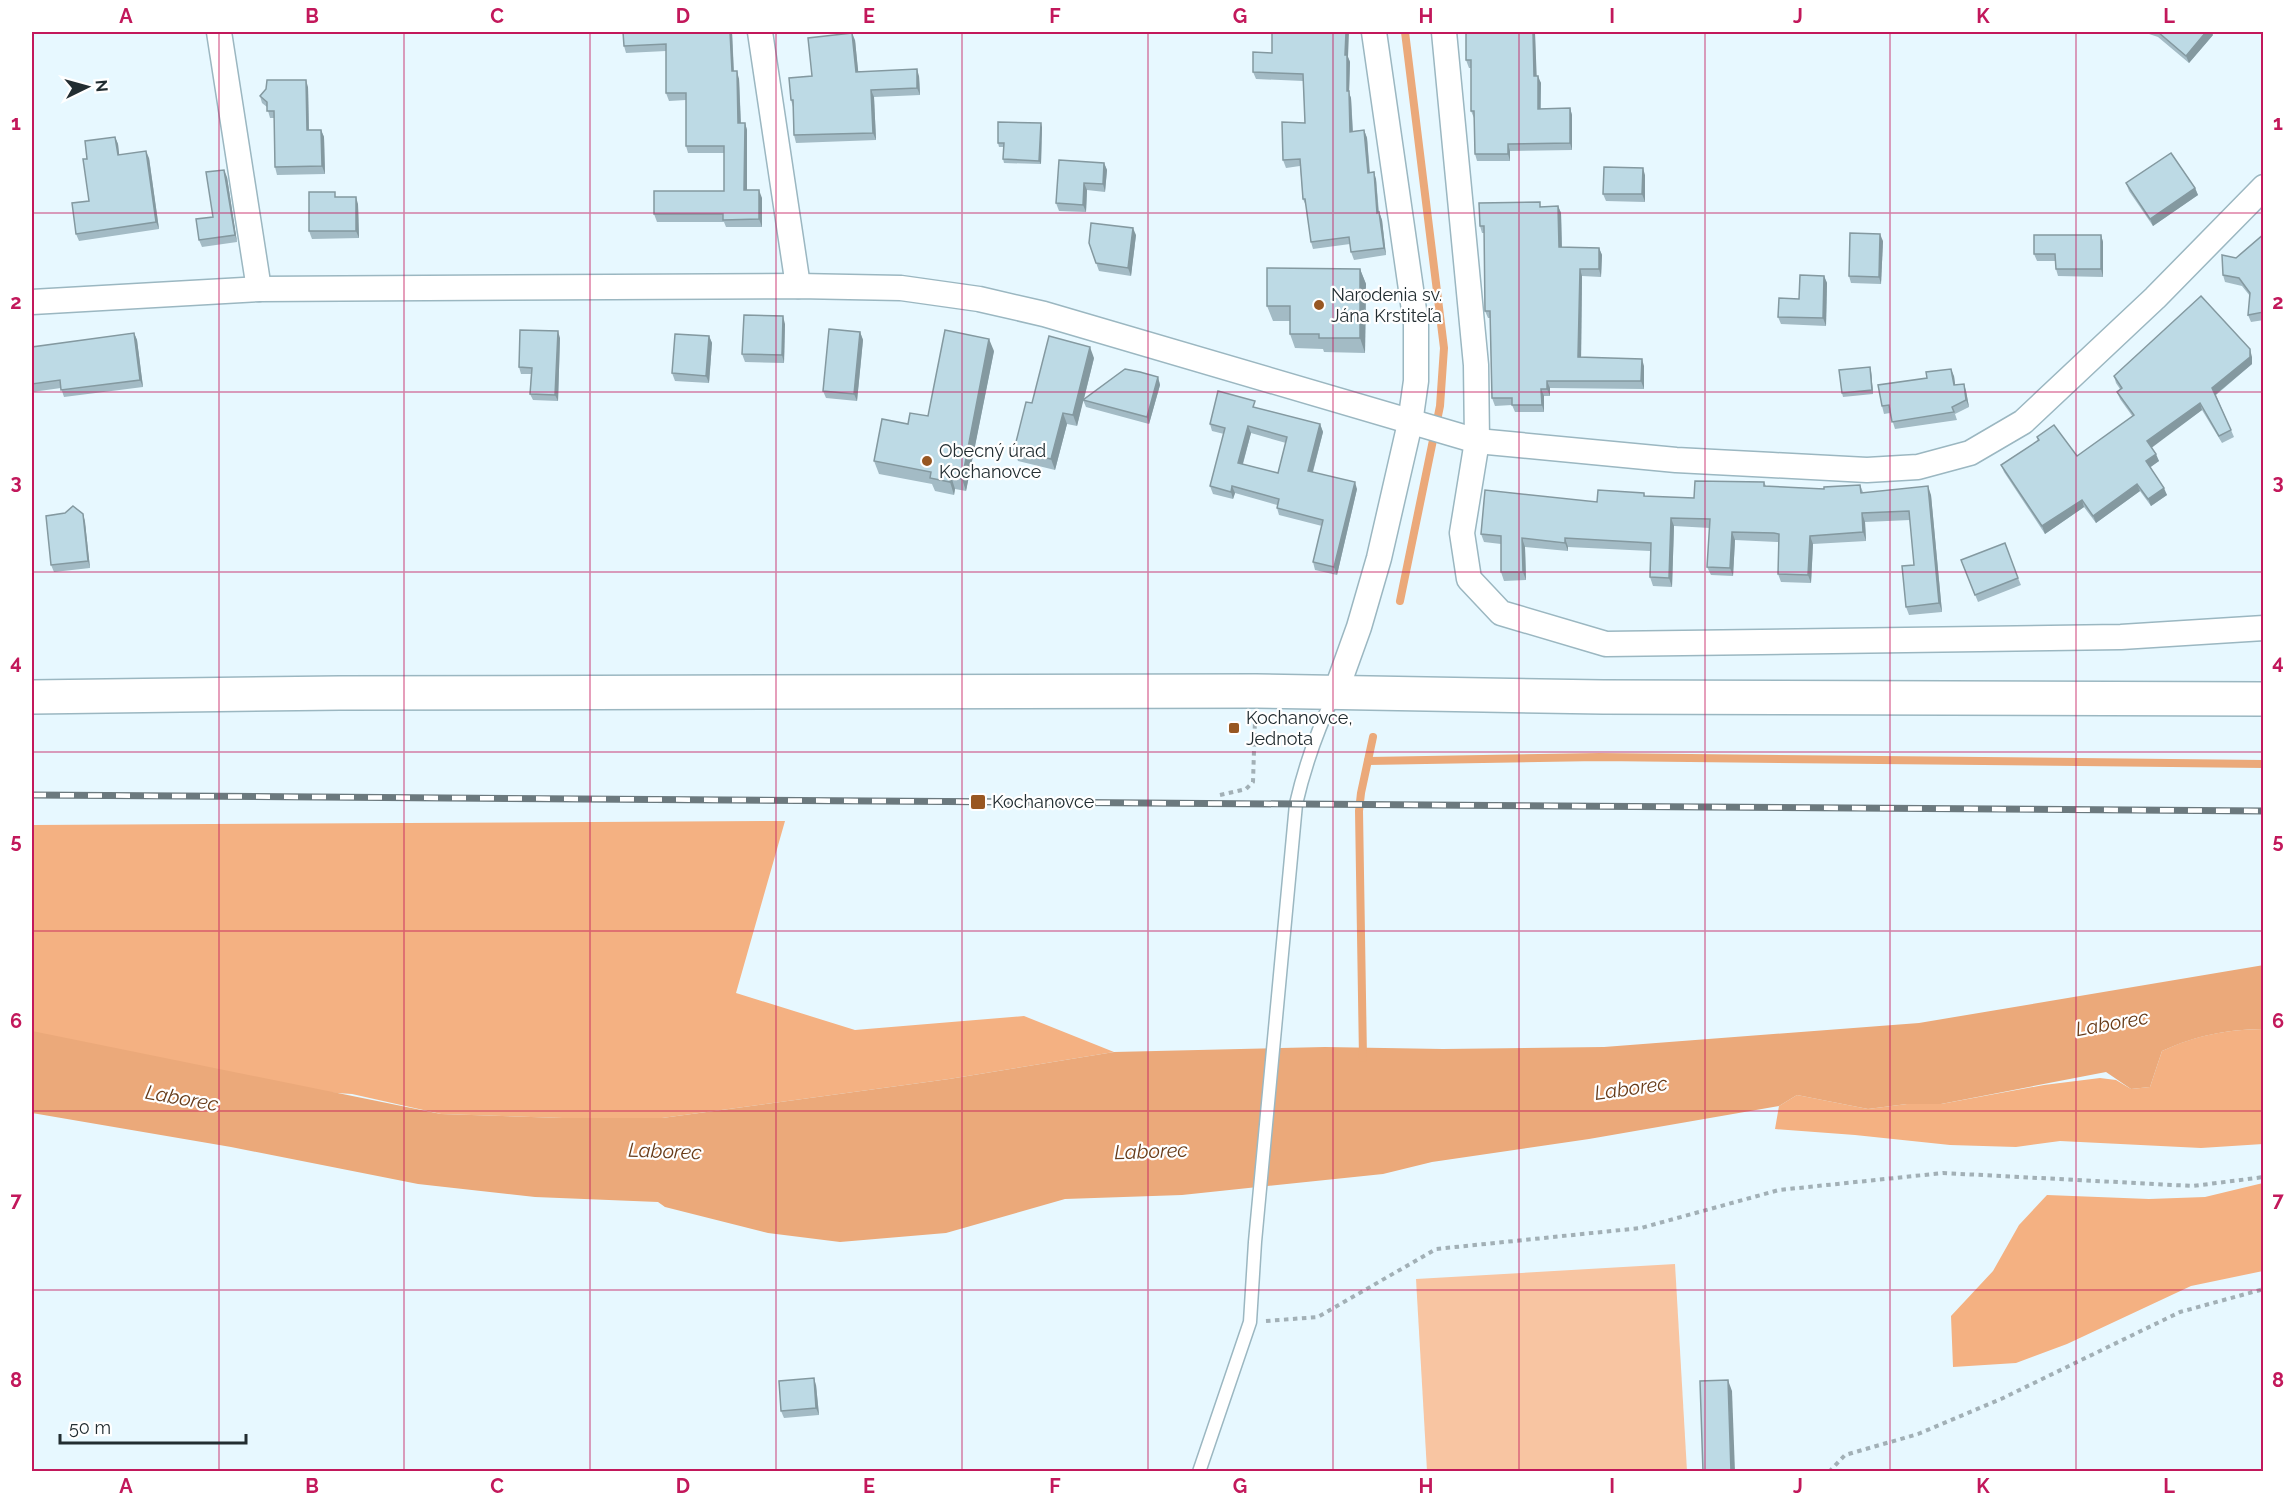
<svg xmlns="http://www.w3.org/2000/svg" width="2295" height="1503" font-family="Raleway,sans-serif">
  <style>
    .green { fill: #f8c5a2 }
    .forest { fill: #f4b182 }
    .water { fill: #eba97a }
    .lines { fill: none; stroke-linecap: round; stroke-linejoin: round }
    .stream { stroke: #eba97a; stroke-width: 8 }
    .lane-casing { stroke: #9bb7c1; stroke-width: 15 }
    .street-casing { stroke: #9bb7c1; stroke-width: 27 }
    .secondary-casing { stroke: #9bb7c1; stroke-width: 36 }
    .path { stroke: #a2b0b6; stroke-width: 4; stroke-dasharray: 4.5 4.5; stroke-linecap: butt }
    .lane { stroke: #fff; stroke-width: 12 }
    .street { stroke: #fff; stroke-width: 24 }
    .secondary { stroke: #fff; stroke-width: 33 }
    .rail-casing { stroke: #6b797e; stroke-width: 7 }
    .rail { stroke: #fff; stroke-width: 4.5; stroke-dasharray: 14; stroke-linecap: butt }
    .wall { fill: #a3bbc5; fill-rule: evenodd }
    .shaded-wall { fill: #8499a0 }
    .building { fill: #bddae5; stroke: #8499a0; stroke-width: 1.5; fill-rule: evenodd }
    .grid { fill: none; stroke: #c2185b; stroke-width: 1.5; stroke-opacity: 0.55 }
    .poi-dot { fill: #985722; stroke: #fff; stroke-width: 2 }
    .labels { text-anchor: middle; stroke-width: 4.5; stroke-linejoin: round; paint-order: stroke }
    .poi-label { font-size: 18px; fill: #222d31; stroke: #fff; text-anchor: start }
    .water-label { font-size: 20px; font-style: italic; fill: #673b19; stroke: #fff }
    .neatline { fill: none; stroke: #c2185b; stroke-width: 2 }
    .grid-label { font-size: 20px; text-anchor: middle; font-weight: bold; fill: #c2185b }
  </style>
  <rect width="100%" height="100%" fill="#e7f8ff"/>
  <polygon class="green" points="1675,1264 1687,1471 1427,1471 1416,1279"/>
  <g class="forest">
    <polygon points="785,821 736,993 855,1030 1024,1016 1114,1052 949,1079 662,1118 563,1118 441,1114 352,1094 32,1073 32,825"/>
    <path d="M2263,1029v115l-62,4 -141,-7 -44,6 -66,-2 -95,-10 -80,-6 4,-23 18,-11 71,14 39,-5h34l103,-19 56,-7 16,2 15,9 19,-2 12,-36c35,-16 62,-21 101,-22z"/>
    <polygon points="2263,1183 2263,1271 2191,1286 2067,1344 2016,1363 1953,1367 1951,1316 1993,1271 2019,1225 2047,1195 2149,1199 2205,1197"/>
  </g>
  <path class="water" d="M2264,965l-1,64c-39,1 -65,6 -101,22l-12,36 -19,2 -25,-17 -165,32h-34l-39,5 -71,-14 -18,11 -190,33 -157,23 -49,12 -201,21 -117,4 -119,34 -106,9 -72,-9 -103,-26 -7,-5 -123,-5 -117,-13 -187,-37 -199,-34v-82l409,83 122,4h99l287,-39 165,-27 211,-5 118,2 161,-2 315,-24z"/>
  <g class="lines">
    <g class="stream">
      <polyline points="1400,601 1440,406 1444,348 1405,32"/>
      <polyline points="1368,761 1599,757 2264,764"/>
      <polyline points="1363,1058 1359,811 1361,793 1373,737"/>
    </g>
    <g class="lane-casing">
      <path id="lane" d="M1199,1472l51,-150 5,-80 41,-438c9,-39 21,-73 38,-109"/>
    </g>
    <g class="street-casing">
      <g id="street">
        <polyline points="219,32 259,289"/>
        <polyline points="760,32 798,286"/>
        <polyline points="1444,32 1476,365 1477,441 1462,533 1469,579 1501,613 1606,644 2121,637 2264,628"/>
        <polyline points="32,302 259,289 798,286 901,288 979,299 1044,314 1477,441 1676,460 1772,465 1867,470 1918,467 1970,453 2023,422 2155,298 2264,187"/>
        <polyline points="1336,691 1359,627 1379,558 1410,423 1416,381 1416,324 1374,32"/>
      </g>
    </g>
    <g class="secondary-casing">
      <polyline id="secondary" points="32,697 340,693 1256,691 1603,697 2264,699"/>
    </g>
    <g class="path">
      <polyline points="1220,795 1246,789 1253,782 1255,719"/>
      <polyline points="1266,1321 1318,1317 1436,1249 1641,1228 1779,1190 1943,1173 2193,1186 2264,1177"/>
      <polyline points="1829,1472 1845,1455 1918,1434 2001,1399 2180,1312 2264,1289"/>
    </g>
    <use href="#lane" class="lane"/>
    <use href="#street" class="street"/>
    <use href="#secondary" class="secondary"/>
    <g class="rail-casing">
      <polyline id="rail" points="32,795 2264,811"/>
    </g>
    <use href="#rail" class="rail"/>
  </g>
  <g class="wall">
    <polygon points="623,32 732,32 734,71 739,79 741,123 745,123 747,130 747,190 762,198 762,227 726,227 724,222 657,222 654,214 724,191 724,153 688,153 686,146 686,100 669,101 666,93 666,51 626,53 624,46"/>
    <polygon points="1466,32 1550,32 1550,33 1535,33 1536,76 1541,83 1541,109 1570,108 1572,115 1572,150 1510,151 1510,161 1477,161 1475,154 1474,118 1471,111 1471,68 1469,68 1466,60"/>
    <polygon points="2143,32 2211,32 2213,35 2189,63 2158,37"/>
    <polygon points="855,40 858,71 919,76 920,95 874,97 876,140 796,143 794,135 793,107 791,100 812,76"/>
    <polygon points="1272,53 1348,57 1350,62 1349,93 1351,98 1353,131 1364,130 1367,138 1370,172 1376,179 1379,212 1382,220 1386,255 1354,260 1351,252 1350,244 1313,249 1311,242 1306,206 1303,199 1300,166 1286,168 1283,160 1305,123 1303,81 1256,79 1253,72"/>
    <polygon points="308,87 309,130 321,130 324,137 325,174 277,175 275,167 274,118 270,118 267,107 262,103 260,96"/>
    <polygon points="1042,127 1041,164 1004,163 1003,159 1004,147 999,147 998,143"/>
    <polygon points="115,137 118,144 119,155 149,158 159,229 79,241 76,234 89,201 87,159"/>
    <polygon points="1104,163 1107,170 1105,192 1087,190 1086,212 1059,211 1056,203"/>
    <polygon points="1645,175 1645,202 1606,201 1603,194"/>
    <polygon points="227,177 237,242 202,247 199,240 213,217"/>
    <polygon points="2126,183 2195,188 2198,195 2153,226 2129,191"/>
    <polygon points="337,197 358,204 359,238 312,239 309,231"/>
    <polygon points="1558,206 1561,213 1562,247 1599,248 1602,255 1601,277 1582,276 1581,357 1644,366 1644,389 1550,388 1550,396 1544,396 1544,412 1515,412 1512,405 1495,406 1492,398 1490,318 1488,318 1485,311 1484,233 1482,233 1480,226 1541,207"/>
    <polygon points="2264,234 2264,320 2251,322 2248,315 2250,296 2242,286 2225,282 2223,275 2236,258"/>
    <polygon points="1136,235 1131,276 1099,271 1089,243"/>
    <polygon points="2101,235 2103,242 2103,277 2058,276 2056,269 2056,261 2037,261 2034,254"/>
    <polygon points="1883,241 1881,284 1851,283 1849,276"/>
    <polygon points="1360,269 1366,284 1365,353 1324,352 1323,349 1295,348 1290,334 1290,321 1273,321 1267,306"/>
    <polygon points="1824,276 1827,283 1826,326 1781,324 1778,317"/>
    <polygon points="785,324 784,363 745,362 742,354"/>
    <polygon points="860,332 863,340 857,401 826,398 823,391"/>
    <polygon points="134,333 137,340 143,387 64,397 61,388 32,392 32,347"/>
    <polygon points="709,336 712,343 709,383 675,381 672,373"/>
    <polygon points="560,338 558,401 533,400 530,394 531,374 521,374 519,367"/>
    <polygon points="994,351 966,491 955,489 954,495 935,491 932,484 879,474 874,461 908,424 928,416"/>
    <polygon points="2252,357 2252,364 2216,395 2234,437 2222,443 2202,410 2151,447 2159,461 2150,467 2167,495 2151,506 2140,491 2096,523 2084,507 2045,534 2004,472 2001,465 2038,441 2037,437 2077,456 2133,417 2120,399 2117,392 2120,389 2116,383 2114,376"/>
    <polygon points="1094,358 1084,399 1158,377 1160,385 1149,424 1086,407 1083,400 1077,426 1067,424 1055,470 1018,461 1014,450 1032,403"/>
    <polygon points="1870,367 1871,371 1873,394 1843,397 1842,393"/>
    <polygon points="1954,376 1955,385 1966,391 1969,407 1955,414 1957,420 1895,429 1890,413 1884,414 1882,406"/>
    <path d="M1257,408l63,16 3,8 -10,40 44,17 -20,86 -22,-5 -2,-8 9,-36 -43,-11 -2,-7v-3l-42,-12 -2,6 -20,-5 -3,-8 14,-52 -12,-3 -2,-7zM1251,433l35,10 -8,30 -35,-9z"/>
    <polygon points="1764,482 1766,486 1824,489 1860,485 1863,492 1931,495 1942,612 1909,615 1906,607 1914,565 1910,520 1865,522 1866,541 1813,544 1811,583 1781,582 1778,574 1779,542 1777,542 1735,540 1733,576 1711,575 1707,567 1710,528 1674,526 1672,587 1653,586 1650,577 1650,551 1568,547 1568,551 1525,547 1526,580 1504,581 1501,572 1501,544 1484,542 1481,534 1597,502 1644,493 1645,496 1694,498"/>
    <polygon points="83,514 85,522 90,568 54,572 51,565"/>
    <polygon points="1961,560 2018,578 2021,585 1978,602"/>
    <polygon points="816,1385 819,1415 784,1418 781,1411"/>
  </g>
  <g class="shaded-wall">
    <polygon points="730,32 732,32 734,79 732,71"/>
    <polygon points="1346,32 1349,32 1348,57 1350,62 1349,93 1351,98 1353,139 1350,132 1347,91 1345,55"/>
    <polygon points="1533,32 1535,32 1535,33 1537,83 1534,76"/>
    <polygon points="2206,32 2211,32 2213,35 2189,63 2186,56"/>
    <polygon points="852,33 855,40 859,79 856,72"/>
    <polygon points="917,69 919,76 920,95 917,88"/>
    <polygon points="737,71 739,79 741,130 738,123"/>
    <polygon points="1538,76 1541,83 1540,116 1538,109"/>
    <polygon points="306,80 308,87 309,137 307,130"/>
    <polygon points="871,90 874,97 876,140 873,133"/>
    <polygon points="1570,108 1572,115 1572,150 1570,143"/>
    <polygon points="745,123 747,130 747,198 744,190"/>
    <polygon points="1041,123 1042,127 1041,164 1039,161"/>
    <polygon points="321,130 324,137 325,174 322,166"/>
    <polygon points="1364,130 1367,138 1370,180 1368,173"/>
    <polygon points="115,137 118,144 120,162 118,155"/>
    <polygon points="1508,144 1510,151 1510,161 1508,154"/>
    <polygon points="146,151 149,158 159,229 156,222"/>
    <polygon points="1104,163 1107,170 1105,192 1103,184"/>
    <polygon points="1643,168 1645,175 1645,202 1642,194"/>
    <polygon points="224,170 227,177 237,242 235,235"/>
    <polygon points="1374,172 1376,179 1379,220 1377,213"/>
    <polygon points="1084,183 1087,190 1086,212 1083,205"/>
    <polygon points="2195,188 2198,195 2153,226 2150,219"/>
    <polygon points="759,190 762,198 762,227 759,219"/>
    <polygon points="356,197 358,204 359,238 356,231"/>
    <polygon points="1558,206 1561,213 1562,255 1559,247"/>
    <polygon points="1379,212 1382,220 1386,255 1384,248"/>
    <polygon points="1133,228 1136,235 1131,276 1128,268"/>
    <polygon points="1880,234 1883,241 1881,284 1879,277"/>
    <polygon points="2101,235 2103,242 2103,277 2101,269"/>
    <polygon points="1599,248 1602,255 1601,277 1599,269"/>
    <polygon points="1360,269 1366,284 1365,353 1360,338"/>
    <polygon points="1580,269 1582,276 1581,364 1578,357"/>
    <polygon points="1824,276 1827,283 1826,326 1823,318"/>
    <polygon points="783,316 785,324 784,363 782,355"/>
    <polygon points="558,331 560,338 558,401 555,395"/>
    <polygon points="860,332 863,340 857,401 854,394"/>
    <polygon points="134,333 137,340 143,387 140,380"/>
    <polygon points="709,336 712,343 709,383 706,376"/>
    <polygon points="989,339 994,351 966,491 962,479"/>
    <polygon points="1090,347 1094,358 1077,426 1073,415"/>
    <polygon points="2250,349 2252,357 2252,364 2215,395 2212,388"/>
    <polygon points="1642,359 1644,366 1644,389 1641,381"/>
    <polygon points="1870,367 1871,371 1873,394 1872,390"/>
    <polygon points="1951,369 1954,376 1956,392 1954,385"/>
    <polygon points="1158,377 1160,385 1149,424 1147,417"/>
    <polygon points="1547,381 1550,388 1550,396 1547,389"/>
    <polygon points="1964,384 1966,391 1969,407 1966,400"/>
    <polygon points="1541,389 1544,396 1544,412 1542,405"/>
    <polygon points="2200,403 2202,410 2150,449 2147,441"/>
    <polygon points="1063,413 1067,424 1055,470 1051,459"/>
    <polygon points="1320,424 1323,432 1311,478 1308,471"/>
    <polygon points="1248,426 1251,433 1241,470 1238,463"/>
    <polygon points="2156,454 2159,461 2148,469 2146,461"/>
    <polygon points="951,476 955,489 954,495 950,482"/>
    <polygon points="1355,482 1357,489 1337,575 1334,567"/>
    <polygon points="2137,484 2140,491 2096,523 2093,516"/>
    <polygon points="1232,486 1235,493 1233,499 1231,492"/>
    <polygon points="1928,486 1931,495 1942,612 1939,603"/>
    <polygon points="2164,488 2167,495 2151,506 2148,499"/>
    <polygon points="2082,500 2084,507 2045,534 2042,526"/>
    <polygon points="1862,513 1865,522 1866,541 1863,532"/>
    <polygon points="83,514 85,522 90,568 88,561"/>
    <polygon points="1671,518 1674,526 1672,587 1669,578"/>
    <polygon points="1732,532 1735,540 1733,576 1730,568"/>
    <polygon points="1810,536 1813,544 1811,583 1808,575"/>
    <polygon points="1522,538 1525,547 1526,580 1523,572"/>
    <polygon points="1565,538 1568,547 1568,551 1565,543"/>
    <polygon points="814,1378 816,1385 819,1415 816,1408"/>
    <polygon points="1728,1380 1732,1391 1735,1472 1731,1472"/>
  </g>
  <g class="building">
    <polygon points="623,32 730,32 732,71 737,71 738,123 745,123 744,190 759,190 759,219 723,220 723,214 654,214 654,191 724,191 724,146 686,146 686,93 666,93 666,44 624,46"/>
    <polygon points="1272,32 1346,32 1345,55 1347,55 1347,91 1349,91 1350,132 1364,130 1368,173 1374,172 1377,213 1379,212 1384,248 1351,252 1349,237 1311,242 1305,199 1303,199 1300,159 1283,160 1282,122 1305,123 1303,74 1253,72 1253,52 1272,53"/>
    <polygon points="1466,32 1533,32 1534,76 1538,76 1538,109 1570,108 1570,143 1508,144 1508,154 1475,154 1474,111 1471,111 1471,60 1466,60"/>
    <polygon points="2158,32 2206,32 2186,56"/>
    <polygon points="852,33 856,72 917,69 917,88 871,90 873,133 794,135 793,100 791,100 789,78 812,76 808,38"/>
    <polygon points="267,80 306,80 307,130 321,130 322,166 275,167 274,111 267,111 267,102 260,96 266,89"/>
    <polygon points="998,122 1041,123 1039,161 1003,159 1004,143 998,143"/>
    <polygon points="115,137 118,155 146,151 156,222 76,234 72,203 89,201 83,159 87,159 85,141"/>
    <polygon points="2171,153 2195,188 2150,219 2126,183"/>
    <polygon points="1059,160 1104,163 1103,184 1084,183 1083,205 1056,203"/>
    <polygon points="1604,167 1643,168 1642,194 1603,194"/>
    <polygon points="224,170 235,235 199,240 196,219 213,217 206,172"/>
    <polygon points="309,192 335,192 335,197 356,197 356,231 309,231"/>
    <polygon points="1540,202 1540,207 1558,206 1559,247 1599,248 1599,269 1580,269 1578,357 1642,359 1641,381 1547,381 1547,389 1541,389 1542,405 1512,405 1512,398 1492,398 1490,311 1485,311 1484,226 1480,226 1479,203"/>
    <polygon points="1091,223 1133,228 1128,268 1096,263 1089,243"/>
    <polygon points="1850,233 1880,234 1879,277 1849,276"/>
    <polygon points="2264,234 2264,312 2248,315 2250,293 2239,278 2223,275 2222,255 2236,258"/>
    <polygon points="2034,235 2101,235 2101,269 2056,269 2055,254 2034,254"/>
    <polygon points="1267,268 1360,269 1360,338 1319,338 1319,334 1290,334 1290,306 1267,306"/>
    <polygon points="1800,275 1824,276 1823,318 1778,317 1779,298 1799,299"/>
    <polygon points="2201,296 2250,349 2250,357 2212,388 2231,430 2219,436 2200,403 2147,441 2156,454 2146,461 2164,488 2148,499 2137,484 2093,516 2082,500 2042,526 2001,465 2039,440 2037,437 2054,425 2077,456 2134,415 2117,392 2122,388 2114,376"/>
    <polygon points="744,315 783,316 782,355 742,354"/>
    <polygon points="829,329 860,332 854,394 823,391"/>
    <polygon points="520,330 558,331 555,395 530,394 532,368 519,367"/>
    <polygon points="945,330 989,339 962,479 951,476 950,482 930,478 931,472 874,461 882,419 908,424 910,413 928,416"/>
    <polygon points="134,333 140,380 61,390 60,380 32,384 32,347"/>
    <polygon points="675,334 709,336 706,376 672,373"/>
    <polygon points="1049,336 1090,347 1073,415 1063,413 1051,459 1014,450 1026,402 1032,403"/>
    <polygon points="1870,367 1872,390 1842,393 1839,370"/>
    <polygon points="1125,369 1140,372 1158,377 1147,417 1083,400"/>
    <polygon points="1951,369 1954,385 1964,384 1966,400 1952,407 1954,412 1892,422 1889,405 1882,406 1878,385 1927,378 1926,372"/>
    <path d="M1218,391l37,10 -2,6 67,17 -12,47 47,11 -21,85 -21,-5 10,-42 -46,-12 2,-9 -47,-13 -1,6 -21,-6 15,-58 -15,-4zM1248,426l39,11 -9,36 -40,-10z"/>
    <polygon points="1695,481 1764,482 1764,486 1824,489 1824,487 1860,485 1861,493 1928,486 1939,603 1906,607 1902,566 1914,565 1909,511 1862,513 1863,532 1810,536 1808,575 1778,574 1779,534 1774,533 1732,532 1730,568 1707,567 1710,519 1671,518 1669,578 1650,577 1651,543 1565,538 1565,543 1522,538 1523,572 1501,572 1501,536 1481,534 1485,490 1597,502 1598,490 1644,493 1644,496 1694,498"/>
    <polygon points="73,506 83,514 88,561 51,565 46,516 65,513"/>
    <polygon points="2005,543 2018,578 1975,595 1961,560"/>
    <polygon points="814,1378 816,1408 781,1411 779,1381"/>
    <polygon points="1728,1380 1731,1472 1703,1472 1700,1381"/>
  </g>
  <path class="grid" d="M219,32v1440M404,32v1440M590,32v1440M776,32v1440M962,32v1440M1148,32v1440M1333,32v1440M1519,32v1440M1705,32v1440M1890,32v1440M2076,32v1440M32,213h2232M32,392h2232M32,572h2232M32,752h2232M32,931h2232M32,1111h2232M32,1290h2232"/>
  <g class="poi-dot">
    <circle cx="1319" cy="305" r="6"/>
    <circle cx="927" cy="461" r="6"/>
    <rect x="1228" y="722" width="12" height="12" rx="3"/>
    <rect x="970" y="794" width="16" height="16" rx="3"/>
  </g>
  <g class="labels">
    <g class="poi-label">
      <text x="1331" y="301">Narodenia sv.<tspan x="1331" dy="21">Jána Krstiteľa</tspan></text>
      <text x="939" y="457">Obecný úrad<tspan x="939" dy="21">Kochanovce</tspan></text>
      <text x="1246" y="724">Kochanovce,<tspan x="1246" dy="21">Jednota</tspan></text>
      <text x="992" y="808">Kochanovce</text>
    </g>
    <g class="water-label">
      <text transform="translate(2112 1023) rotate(-10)" y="7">Laborec</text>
      <text transform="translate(1631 1088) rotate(-8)" y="7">Laborec</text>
      <text transform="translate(182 1098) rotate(10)" y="7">Laborec</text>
      <text transform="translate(665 1151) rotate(2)" y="7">Laborec</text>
      <text transform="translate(1151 1151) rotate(-2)" y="7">Laborec</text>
    </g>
  </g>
  <rect width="2295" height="1503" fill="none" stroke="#ffffff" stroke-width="66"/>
  <g transform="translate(87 87) rotate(85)" stroke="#ffffff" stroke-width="4.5" paint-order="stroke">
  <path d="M0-4.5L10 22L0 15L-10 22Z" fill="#222d31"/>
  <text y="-9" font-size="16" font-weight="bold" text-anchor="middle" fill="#222d31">N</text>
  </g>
  <path d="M60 1434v9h186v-9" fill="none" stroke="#222d31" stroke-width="3"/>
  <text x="69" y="1434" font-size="18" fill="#222d31" stroke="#ffffff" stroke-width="4.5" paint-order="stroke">50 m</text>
  <rect x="33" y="33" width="2229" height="1437" class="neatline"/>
  <g class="grid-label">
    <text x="126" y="23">A</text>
    <text x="312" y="23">B</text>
    <text x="497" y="23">C</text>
    <text x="683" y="23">D</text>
    <text x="869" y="23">E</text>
    <text x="1055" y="23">F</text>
    <text x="1240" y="23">G</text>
    <text x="1426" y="23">H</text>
    <text x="1612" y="23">I</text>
    <text x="1798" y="23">J</text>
    <text x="1983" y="23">K</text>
    <text x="2169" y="23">L</text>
    <text x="16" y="130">1</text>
    <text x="2278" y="130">1</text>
    <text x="16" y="309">2</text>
    <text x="2278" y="309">2</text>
    <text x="16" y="489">3</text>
    <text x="2278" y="489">3</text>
    <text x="16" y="669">4</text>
    <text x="2278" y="669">4</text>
    <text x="16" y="848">5</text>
    <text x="2278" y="848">5</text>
    <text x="16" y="1028">6</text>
    <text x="2278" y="1028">6</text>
    <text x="16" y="1207">7</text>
    <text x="2278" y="1207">7</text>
    <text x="16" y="1387">8</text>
    <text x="2278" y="1387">8</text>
    <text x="126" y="1493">A</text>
    <text x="312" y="1493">B</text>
    <text x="497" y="1493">C</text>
    <text x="683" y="1493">D</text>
    <text x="869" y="1493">E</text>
    <text x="1055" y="1493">F</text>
    <text x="1240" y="1493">G</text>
    <text x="1426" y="1493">H</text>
    <text x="1612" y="1493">I</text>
    <text x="1798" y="1493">J</text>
    <text x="1983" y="1493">K</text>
    <text x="2169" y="1493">L</text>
  </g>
</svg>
